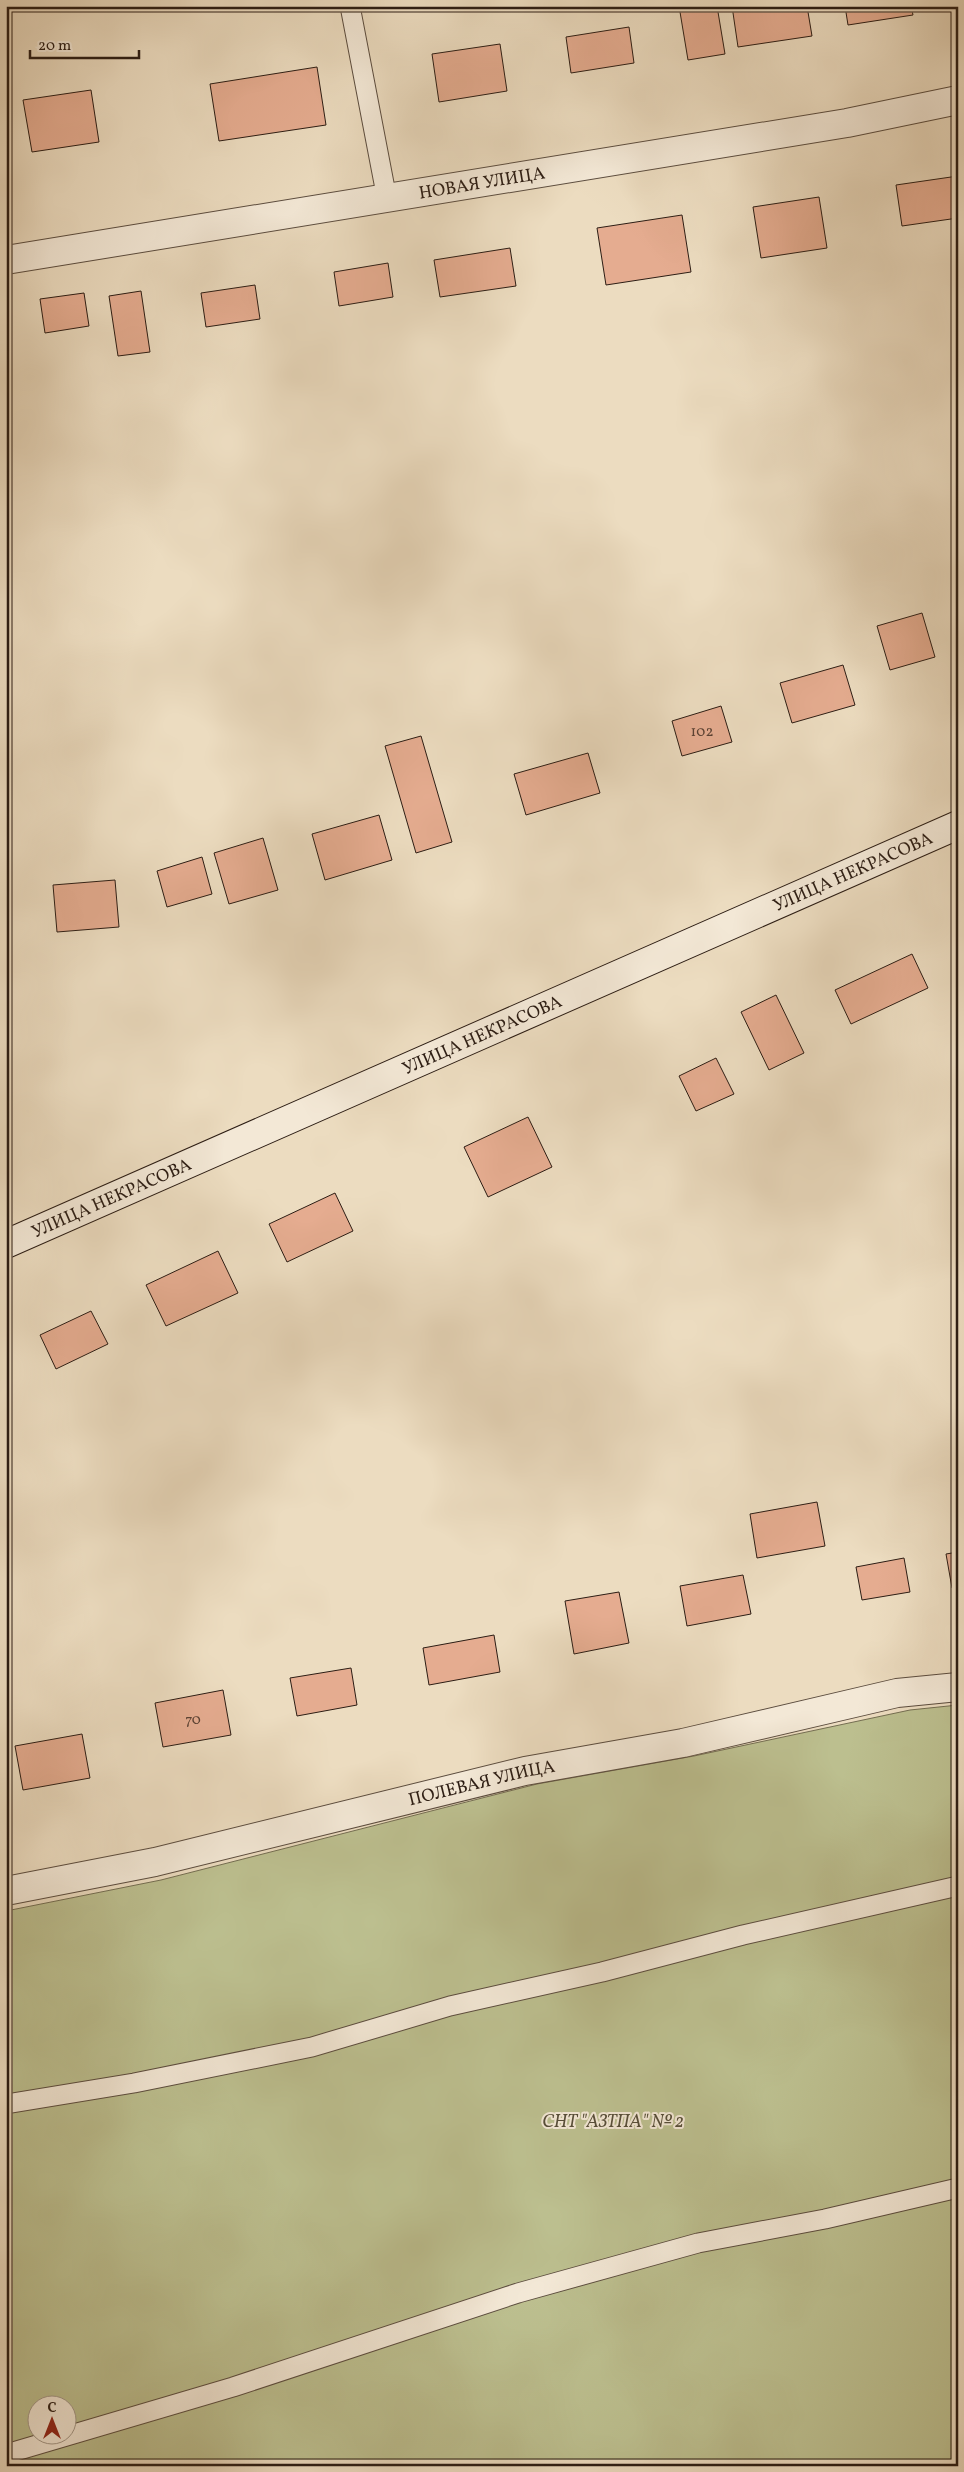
<svg xmlns="http://www.w3.org/2000/svg" width="964" height="2472" font-family="Vollkorn,serif">
  <style>
    .green { fill: #bcbf8f; stroke: #746e52; fill-rule: evenodd }
    .building { fill: #e5ac90; stroke: #2c1d14 }
    .lines { fill: none; stroke-linecap: round; stroke-linejoin: round }
    .service-casing { stroke: #5c4d3f; stroke-width: 21 }
    .minor-casing { stroke: #5c4d3f; stroke-width: 30 }
    .secondary-casing { stroke: #2c1d14; stroke-width: 30 }
    .service { stroke: #f3e8d6; stroke-width: 19 }
    .minor { stroke: #f3e8d6; stroke-width: 28 }
    .secondary { stroke: #f3e8d6; stroke-width: 28 }
    .labels { text-anchor: middle; stroke-width: 4; stroke-linejoin: round; paint-order: stroke }
    .number-label { font-size: 15px; fill: #5a4133 }
    .street-label { font-size: 18px; fill: #2c1d14; stroke: #f3e8d6 }
    .park-label { font-size: 18px; font-style: italic; fill: #574e39; stroke: #f3e8d6 }
  </style>
  <rect width="100%" height="100%" fill="#ecdcc0"/>
  <filter id="stains"><feTurbulence type="fractalNoise" baseFrequency=".004" numOctaves="4"/><feColorMatrix values="0 0 0 0 .2 0 0 0 0 .09 0 0 0 0 .02 0 0 0 .5 -.17"/></filter>
  <radialGradient id="worn" r=".72"><stop offset=".6" stop-color="#630" stop-opacity="0"/><stop offset="1" stop-color="#630" stop-opacity=".3"/></radialGradient>
  <path class="green" d="M958,1705v761h-952v-555l155,-31 376,-96 157,-28 216,-46zM38,2404h30v30h-30z"/>
  <g class="building">
    <polygon points="679,6 717,6 725,54 688,60"/>
    <polygon points="732,6 807,6 812,36 738,47"/>
    <polygon points="845,6 911,6 913,15 848,25"/>
    <polygon points="629,27 634,63 571,73 566,37"/>
    <polygon points="500,44 507,91 439,102 432,54"/>
    <polygon points="317,67 326,125 219,141 210,84"/>
    <polygon points="91,90 99,142 32,152 23,100"/>
    <polygon points="958,176 958,218 902,226 896,185"/>
    <polygon points="819,197 827,248 761,258 753,207"/>
    <polygon points="682,215 691,272 606,285 597,228"/>
    <polygon points="510,248 516,286 440,297 434,260"/>
    <polygon points="388,263 393,297 339,306 334,272"/>
    <polygon points="255,285 260,319 206,327 201,293"/>
    <polygon points="141,291 150,352 118,356 109,296"/>
    <polygon points="84,293 89,326 45,333 40,299"/>
    <polygon points="922,613 935,657 890,670 877,626"/>
    <polygon points="843,665 855,705 792,723 780,683"/>
    <polygon points="721,706 732,742 682,756 672,721"/>
    <polygon points="421,736 452,842 416,853 385,746"/>
    <polygon points="588,753 600,793 526,815 514,774"/>
    <polygon points="379,815 392,860 325,880 312,834"/>
    <polygon points="263,838 278,890 229,904 214,853"/>
    <polygon points="202,857 212,894 167,907 157,871"/>
    <polygon points="115,880 119,927 57,932 53,885"/>
    <polygon points="912,954 928,988 851,1024 835,990"/>
    <polygon points="776,995 804,1053 769,1070 741,1012"/>
    <polygon points="716,1058 734,1094 696,1111 679,1076"/>
    <polygon points="528,1117 552,1167 488,1197 464,1147"/>
    <polygon points="335,1193 353,1231 287,1262 269,1224"/>
    <polygon points="218,1251 238,1293 166,1326 146,1285"/>
    <polygon points="91,1311 108,1344 56,1369 40,1335"/>
    <polygon points="817,1502 825,1546 757,1558 750,1514"/>
    <polygon points="958,1552 958,1587 952,1588 946,1554"/>
    <polygon points="904,1558 910,1592 862,1600 856,1567"/>
    <polygon points="743,1575 751,1614 687,1626 680,1586"/>
    <polygon points="619,1592 629,1643 574,1654 565,1601"/>
    <polygon points="494,1635 500,1672 429,1685 423,1648"/>
    <polygon points="351,1668 357,1705 297,1716 290,1678"/>
    <polygon points="223,1690 231,1735 163,1747 155,1703"/>
    <polygon points="82,1734 90,1778 23,1790 15,1746"/>
  </g>
  <g class="lines">
    <g class="service-casing">
      <g id="service">
        <polyline points="350,6 387,199"/>
        <polyline points="6,2104 134,2083 312,2047 450,2006 602,1972 743,1935 958,1886"/>
        <polyline points="6,2454 233,2387 518,2293 698,2243 825,2219 958,2188"/>
      </g>
    </g>
    <g class="minor-casing">
      <g id="minor">
        <path id="s1" d="M6,260l841,-137 111,-23"/>
        <path id="s2" d="M6,1891l149,-29 370,-91 158,-28 214,-50 61,-6"/>
      </g>
    </g>
    <g class="secondary-casing">
      <g id="secondary">
        <path id="s3" d="M6,1244l952,-419"/>
      </g>
    </g>
    <use href="#service" class="service"/>
    <use href="#minor" class="minor"/>
    <use href="#secondary" class="secondary"/>
  </g>
  <g class="labels">
    <g class="number-label">
      <text x="702" y="736">102</text>
      <text x="193" y="1724">70</text>
    </g>
    <g class="street-label">
      <text dy="6" stroke="none"><textPath href="#s1" startOffset="482">НОВАЯ УЛИЦА</textPath></text>
      <text dy="6" stroke="none"><textPath href="#s3" startOffset="925">УЛИЦА НЕКРАСОВА</textPath></text>
      <text dy="6" stroke="none"><textPath href="#s3" startOffset="520">УЛИЦА НЕКРАСОВА</textPath></text>
      <text dy="6" stroke="none"><textPath href="#s3" startOffset="115">УЛИЦА НЕКРАСОВА</textPath></text>
      <text dy="6" stroke="none"><textPath href="#s2" startOffset="488">ПОЛЕВАЯ УЛИЦА</textPath></text>
    </g>
    <g class="park-label">
      <text x="613" y="2127">СНТ "АЗТПА" № 2</text>
    </g>
  </g>
  <rect width="964" height="2472" fill="none" stroke="#ecdcc0" stroke-width="25"/>
  <rect x="8" y="8" width="949" height="2457" fill="none" stroke="#2c1d14" stroke-width="2.5"/>
  <rect x="12" y="12" width="939" height="2447" fill="none" stroke="#2c1d14"/>
  <g transform="translate(52 2420)"><circle r="24" fill="#f3e8d6" stroke="#a39788"/>
  <path d="M0-4L9 19L0 12L-9 19Z" fill="#8f2418"/>
  <text y="-8" font-size="14" font-weight="bold" text-anchor="middle" fill="#2c1d14">С</text>
  </g>
  <path d="M30 50v8h109v-8" fill="none" stroke="#2c1d14" stroke-width="2.5"/>
  <text x="38" y="50" font-size="15" fill="#2c1d14" stroke="#f3e8d6" stroke-width="4" paint-order="stroke">20 m</text>
  <rect width="100%" height="100%" filter="url(#stains)"/>
  <rect width="100%" height="100%" fill="url(#worn)"/>
</svg>
